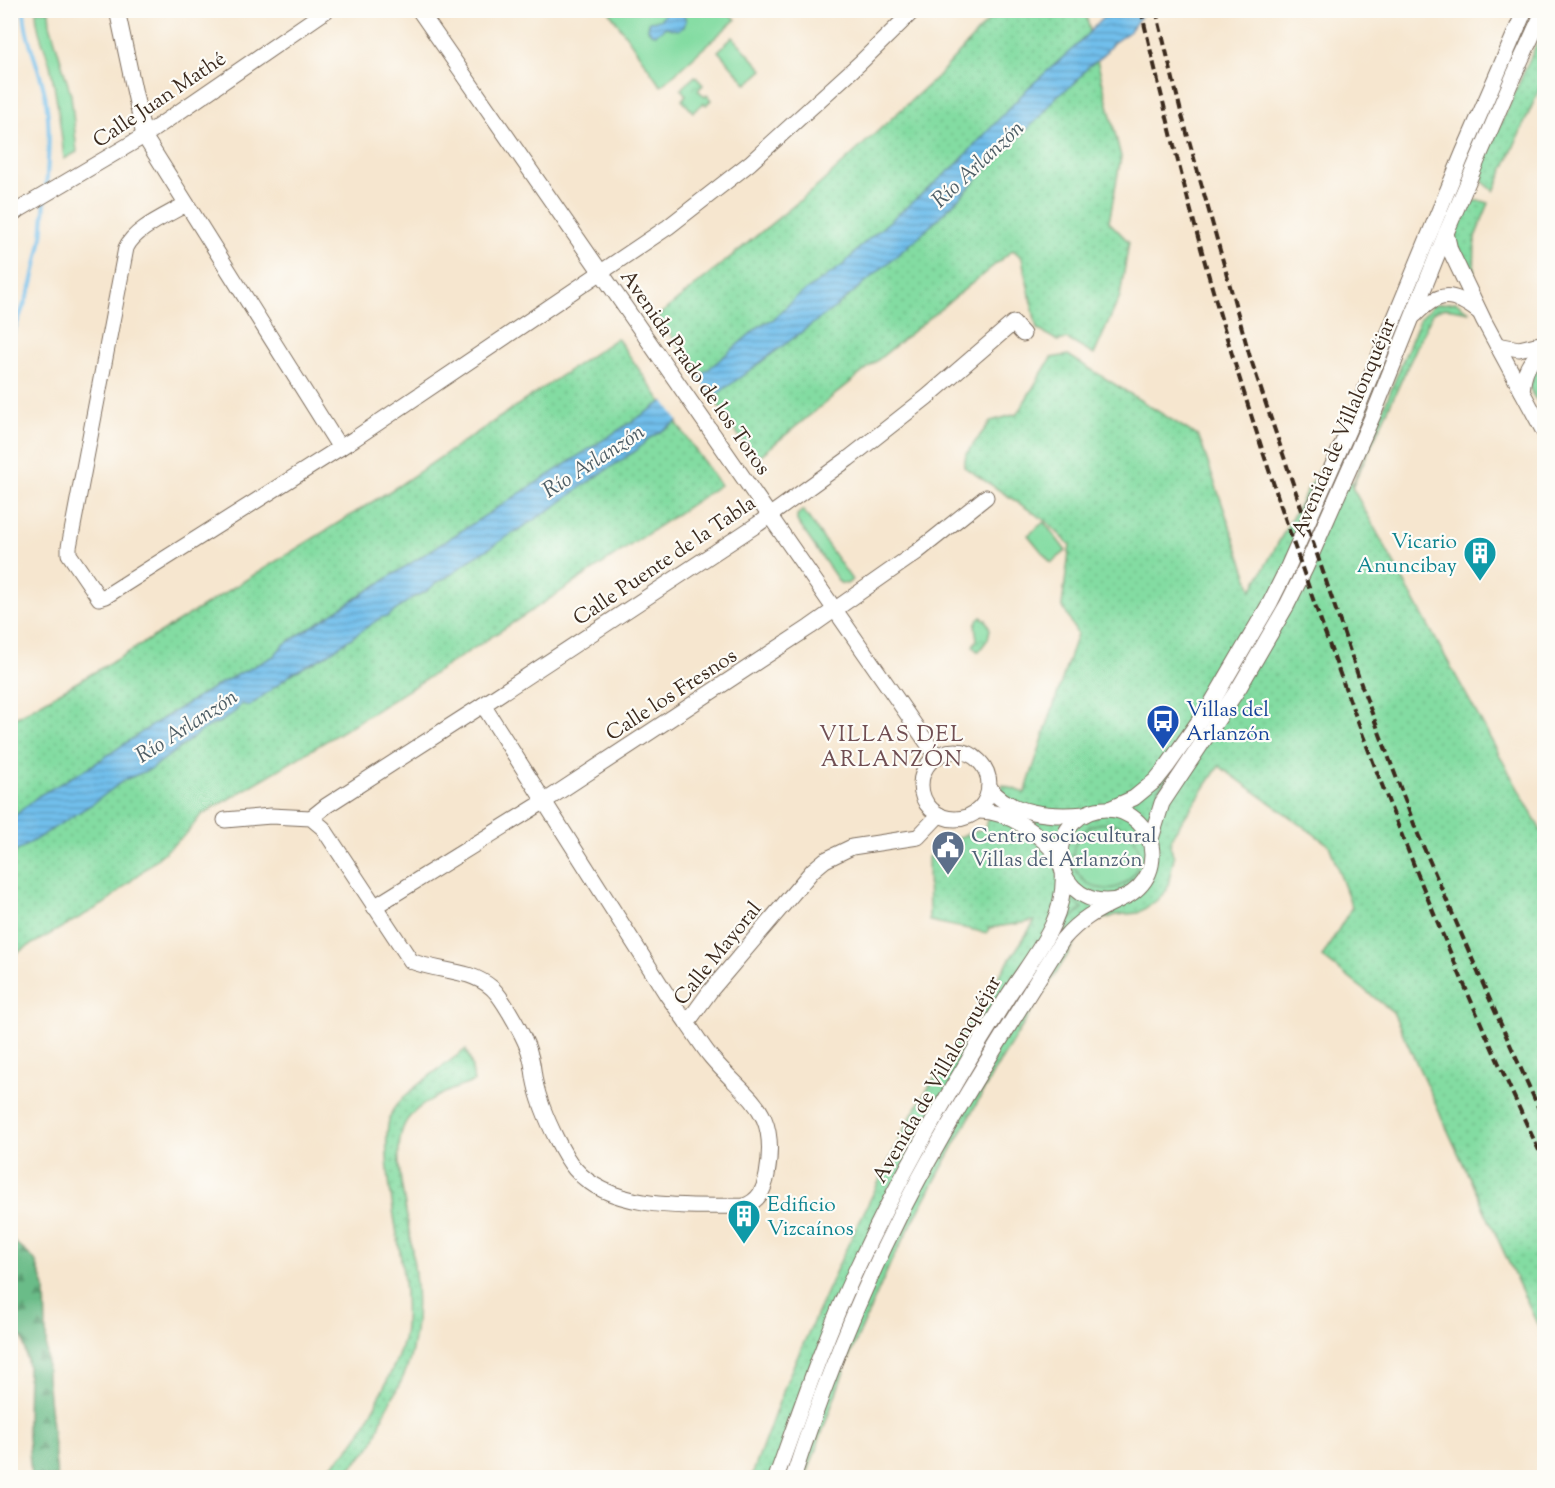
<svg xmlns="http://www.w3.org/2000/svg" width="1555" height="1488" font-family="'Sorts Mill Goudy',serif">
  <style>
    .grass { fill: url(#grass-dots); stroke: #5f8360; stroke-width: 1.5 }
    .forest { fill: url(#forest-firs); stroke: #527353; stroke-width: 1.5 }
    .park { fill: url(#park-crowns); stroke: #5f8360; stroke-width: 1.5 }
    .garden { fill: #83dca2; stroke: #5f8360; stroke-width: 1.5 }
    .water { fill: url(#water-rules); stroke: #567485; stroke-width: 1.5 }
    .pier { fill: #f6e6cf }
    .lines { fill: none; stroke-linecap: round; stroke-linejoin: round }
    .stream { stroke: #71bfec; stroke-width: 4 }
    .minor-casing { stroke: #7c6c5c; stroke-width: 17 }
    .minor { stroke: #fff; stroke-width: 15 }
    .rail { stroke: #3b2a1e; stroke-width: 4; stroke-dasharray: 9 4.5; stroke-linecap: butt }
    .labels { text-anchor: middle; stroke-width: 4.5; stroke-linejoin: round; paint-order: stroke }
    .street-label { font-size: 21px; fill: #3b2a1e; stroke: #fdfcf7 }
    .culture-label { font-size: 21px; fill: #0d838f; stroke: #fdfcf7; text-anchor: end }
    .transit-label { font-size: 21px; fill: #164399; stroke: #fdfcf7; text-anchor: start }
    .service-label { font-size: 21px; fill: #4e5e75; stroke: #fdfcf7; text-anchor: start }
    .water-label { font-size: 22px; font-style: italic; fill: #4e5e66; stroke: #fdfcf7 }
    .neighbourhood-label { font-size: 22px; letter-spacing: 1.5px; fill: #704e52; stroke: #fdfcf7 }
  </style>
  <defs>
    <pattern id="grass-dots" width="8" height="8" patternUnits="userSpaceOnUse" patternTransform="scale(1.5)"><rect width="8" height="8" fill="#83dca2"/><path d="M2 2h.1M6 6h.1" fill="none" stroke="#72bd8b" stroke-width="1.8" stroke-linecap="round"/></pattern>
    <pattern id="forest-firs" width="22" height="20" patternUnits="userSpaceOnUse" patternTransform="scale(1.5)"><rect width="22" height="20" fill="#6abc88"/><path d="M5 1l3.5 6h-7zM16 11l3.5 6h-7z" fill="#58996f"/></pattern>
    <pattern id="park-crowns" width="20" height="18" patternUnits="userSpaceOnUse" patternTransform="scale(1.5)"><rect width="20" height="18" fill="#83dca2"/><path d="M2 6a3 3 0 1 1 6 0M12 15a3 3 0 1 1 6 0" fill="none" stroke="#72bd8b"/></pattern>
    <pattern id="water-rules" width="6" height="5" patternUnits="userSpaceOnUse" patternTransform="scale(1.5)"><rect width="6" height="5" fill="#71bfec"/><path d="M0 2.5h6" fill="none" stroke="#5e9bbf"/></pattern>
  </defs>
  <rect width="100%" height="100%" fill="#fdfcf7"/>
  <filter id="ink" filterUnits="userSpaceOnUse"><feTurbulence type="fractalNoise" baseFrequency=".0167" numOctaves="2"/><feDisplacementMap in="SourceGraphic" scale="12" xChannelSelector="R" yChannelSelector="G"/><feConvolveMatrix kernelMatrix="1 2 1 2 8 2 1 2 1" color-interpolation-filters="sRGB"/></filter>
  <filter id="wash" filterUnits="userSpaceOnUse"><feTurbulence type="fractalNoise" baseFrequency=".008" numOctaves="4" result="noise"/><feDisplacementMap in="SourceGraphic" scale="24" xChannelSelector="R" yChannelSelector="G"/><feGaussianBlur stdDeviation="1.35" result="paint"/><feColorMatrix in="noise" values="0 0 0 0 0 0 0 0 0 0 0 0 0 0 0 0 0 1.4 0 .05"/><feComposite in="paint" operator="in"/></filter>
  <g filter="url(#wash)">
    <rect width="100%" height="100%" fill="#f6e6cf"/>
    <g class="grass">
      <polygon points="997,11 1085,11 1121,157 1109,222 1129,242 1120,296 1094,355 1067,339 1058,341 1037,329 1022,258 1013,250 762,454 754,458 658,316 819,185 939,75"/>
      <polygon points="1544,27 1544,79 1494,191 1483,182 1482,166"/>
      <path d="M1473,201h9l7,2 -14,34 -1,42 16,31 -2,2 -32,-65c-3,-17 4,-34 17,-46z"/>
      <polygon points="1456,302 1470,312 1445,308 1433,312 1352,487 1544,836 1544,1339 1393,1012 1322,957 1352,907 1329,845 1219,766 1172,836 1170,846 1174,857 1167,890 1156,901 1138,913 1116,915 1093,923 1076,941 996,1068 891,1262 848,1360 806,1477 751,1478 788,1378 843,1255 910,1118 965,1028 1035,921 989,928 987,933 929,921 928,857 951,840 985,828 1003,785 1025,793 1077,634 1062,605 1070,545 1046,521 964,467 966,454 991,421 1017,414 1051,358 1068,355 1199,437 1252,590 1331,447 1352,485 1420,319 1433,305"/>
      <path d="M617,338l103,147c-170,115 -341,228 -519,330l-14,18 -83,71 -93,52 -1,-235 114,-66 274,-169z"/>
      <path d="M1544,356v9l-5,17 5,11v12h-1c-22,-13 -11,-35 1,-49z"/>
      <path d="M466,1049l5,14 3,19c-23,7 -62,22 -71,46 -10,28 0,61 4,90 8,48 16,96 2,144 -5,17 -15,33 -24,49 -4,10 -7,20 -11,30 -8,14 -22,25 -34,36h-25c33,-20 48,-45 64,-79 10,-23 25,-47 26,-73 1,-18 0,-40 -3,-58 -4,-35 -26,-130 -9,-157 11,-18 55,-47 73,-61z"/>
    </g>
    <polygon class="forest" points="11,1239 35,1260 45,1287 47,1377 57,1477 31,1477 27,1424 28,1367 23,1339 15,1333 11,1333"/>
    <g class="park">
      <polygon points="695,76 703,85 698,90 705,97 707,95 711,100 706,105 704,103 693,112 682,100 686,95 681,89"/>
      <path d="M981,617l5,3 4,9 -2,10 -9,12h-2l-4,-5 4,-7c-1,-9 -5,-16 4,-22z"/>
    </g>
    <g class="garden">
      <path d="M36,11h13l1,13 21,71 6,57 -13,7c-3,-31 -7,-62 -14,-94 -5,-18 -14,-35 -14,-54z"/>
      <polygon points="609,11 723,11 736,19 661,86"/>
      <path d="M1534,11h2l-176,419 -68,152 -39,70 -54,85 -39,54 -3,-2 9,-9c45,-63 88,-128 123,-197 57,-112 100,-231 147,-347 31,-76 65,-151 98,-225z"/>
      <polygon points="733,37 763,70 747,84 718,51"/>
      <polygon points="803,510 852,580 847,584 840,583 797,521 797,515"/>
      <polygon points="1044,522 1066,551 1051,563 1028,535"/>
      <circle cx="1106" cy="856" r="33"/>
      <path d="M1071,900l12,8 -16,14 -12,15c-55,89 -113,177 -160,271 -44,87 -77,178 -110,269l-1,1c33,-95 67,-190 113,-279 49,-94 107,-184 163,-274z"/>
    </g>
    <g class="water">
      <path d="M667,11c9,-1 16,-1 19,9l-2,7 -7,3 -11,-3 -10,7 -5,-1 -3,-4 1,-8 11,-1z"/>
      <polygon points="1109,11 1145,11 1129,32 1113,43 1102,57 1088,67 1075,83 1057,96 1041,116 996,158 964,193 920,236 837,306 723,390 672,425 648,439 637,450 588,482 553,508 467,562 452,574 436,583 427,591 412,598 387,617 382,617 322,658 293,673 250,706 241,704 236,711 222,721 206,728 151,769 124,780 94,803 11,855 11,819 38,796 93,765 154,724 219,684 274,656 283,645 661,403 704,373 762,324 774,319 796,297 843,265 863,244 957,164 1028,88 1078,44"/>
    </g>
    <polygon class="pier" points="697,374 714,400 680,424 662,398"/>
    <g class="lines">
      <g class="stream">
        <path d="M24,10c1,32 18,60 22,91 5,29 2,60 0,89"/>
        <polyline points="10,341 32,284 42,238 45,200"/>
      </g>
    </g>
  </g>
  <g filter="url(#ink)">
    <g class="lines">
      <g class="minor-casing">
        <g id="minor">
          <polyline points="117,10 144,136 340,448"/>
          <polyline points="419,10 937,757"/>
          <path d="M186,204c-18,11 -52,25 -60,44l-57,299v7l30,44 7,-2 248,-157 314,-212 82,-64 110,-100 54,-53"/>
          <polyline points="10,215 144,136 327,10"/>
          <polyline points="1446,233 1450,250 1484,321 1544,432"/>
          <path d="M1415,315c25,-25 37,-23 64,-3"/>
          <polyline points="1497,345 1519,349 1544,343"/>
          <path d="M1522,391c2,-21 7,-29 22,-43"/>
          <polyline points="483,705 667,995 687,1023"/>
          <circle cx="955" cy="785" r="34"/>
          <path d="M989,787c20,28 65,30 96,27"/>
          <polyline points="1109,809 1134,798 1156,780 1168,765 1211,704 1270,603 1287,569 1350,426 1463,153 1525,10"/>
          <circle cx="1106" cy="855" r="46"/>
          <path d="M977,811c32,-1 65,24 83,48"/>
          <polyline points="311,818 326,806 483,705 758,524 848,459 927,397 1013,323 1023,334"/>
          <path d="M225,820l46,-4 40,2 12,10 88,133c26,11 58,7 81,27 11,10 35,53 38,67 3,9 3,18 5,27 4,20 12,38 21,56 5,10 11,22 19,31 37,43 118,37 169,37 15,-5 20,-16 23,-31 12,-68 -19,-74 -56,-118 -9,-11 -16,-23 -24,-34l24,-33 102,-120 12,-10 27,-13 66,-10 21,-22"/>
          <polyline points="1150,842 1162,803 1240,686 1287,605 1305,569 1373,415 1446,233 1514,75 1544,10"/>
          <polyline points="374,907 545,801 810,627 917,552 986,497"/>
          <path d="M776,1478c25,-70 49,-141 80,-208 44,-95 96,-185 152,-274 25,-40 59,-75 55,-126"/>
          <path d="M793,1478c29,-90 64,-177 106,-261 48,-96 107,-186 164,-278 16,-19 34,-29 56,-39"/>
        </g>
      </g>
      <use href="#minor" class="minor"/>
      <g class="rail">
        <path d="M1141,10c25,106 51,211 82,315 87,286 193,566 321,836"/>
        <polyline points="1156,10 1181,112 1250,357 1362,687 1417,832 1490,1000 1544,1120"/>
      </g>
    </g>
  </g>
  <defs>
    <g id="building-pin" transform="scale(1.725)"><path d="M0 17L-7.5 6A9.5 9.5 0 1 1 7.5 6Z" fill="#0f9aa8" stroke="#fdfcf7"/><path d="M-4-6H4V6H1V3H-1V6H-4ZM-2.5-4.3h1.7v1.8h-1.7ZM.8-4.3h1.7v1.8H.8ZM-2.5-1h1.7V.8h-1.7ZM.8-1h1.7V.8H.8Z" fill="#fff"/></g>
    <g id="bus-pin" transform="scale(1.725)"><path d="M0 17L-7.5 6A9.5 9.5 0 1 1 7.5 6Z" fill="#1a4fb4" stroke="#fdfcf7"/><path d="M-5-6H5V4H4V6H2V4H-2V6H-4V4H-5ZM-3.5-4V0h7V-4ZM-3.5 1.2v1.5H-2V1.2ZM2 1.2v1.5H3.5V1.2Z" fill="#fff"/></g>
    <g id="civic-pin" transform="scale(1.725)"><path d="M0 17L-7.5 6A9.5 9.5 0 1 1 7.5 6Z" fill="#5c6f8a" stroke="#fdfcf7"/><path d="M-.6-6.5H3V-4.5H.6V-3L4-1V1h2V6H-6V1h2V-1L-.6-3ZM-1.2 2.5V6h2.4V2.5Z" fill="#fff"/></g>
  </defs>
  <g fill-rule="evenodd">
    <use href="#building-pin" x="1480" y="553"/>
    <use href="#bus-pin" x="1163" y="721"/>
    <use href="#civic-pin" x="948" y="847"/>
    <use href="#building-pin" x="744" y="1216"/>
  </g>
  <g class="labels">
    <g class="street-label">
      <text transform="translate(159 99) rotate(-34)" y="7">Calle Juan Mathé</text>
      <text transform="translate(696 372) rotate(55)" y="7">Avenida Prado de los Toros</text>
      <text transform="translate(1343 427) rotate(-67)" y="7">Avenida de Villalonquéjar</text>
      <text transform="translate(664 560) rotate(-34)" y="7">Calle Puente de la Tabla</text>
      <text transform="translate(671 694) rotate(-33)" y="7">Calle los Fresnos</text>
      <text transform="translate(717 953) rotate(-51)" y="7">Calle Mayoral</text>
      <text transform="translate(936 1079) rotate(-60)" y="7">Avenida de Villalonquéjar</text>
    </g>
    <g class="culture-label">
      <text x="1457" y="548">Vicario<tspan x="1457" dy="24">Anuncibay</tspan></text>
      <text x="767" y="1211" text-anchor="start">Edificio<tspan x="767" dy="24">Vizcaínos</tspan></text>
    </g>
    <g class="transit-label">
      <text x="1186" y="716">Villas del<tspan x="1186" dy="24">Arlanzón</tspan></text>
    </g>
    <g class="service-label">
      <text x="971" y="842">Centro sociocultural<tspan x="971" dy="24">Villas del Arlanzón</tspan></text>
    </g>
    <g class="water-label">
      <text transform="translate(977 163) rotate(-43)" y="8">Río Arlanzón</text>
      <text transform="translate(593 460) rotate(-33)" y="8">Río Arlanzón</text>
      <text transform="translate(186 725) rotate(-33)" y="8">Río Arlanzón</text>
    </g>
    <g class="neighbourhood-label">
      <text x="892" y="741">VILLAS DEL<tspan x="892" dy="25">ARLANZÓN</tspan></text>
    </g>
  </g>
  <rect width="1555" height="1488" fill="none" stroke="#fdfcf7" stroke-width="36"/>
</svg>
